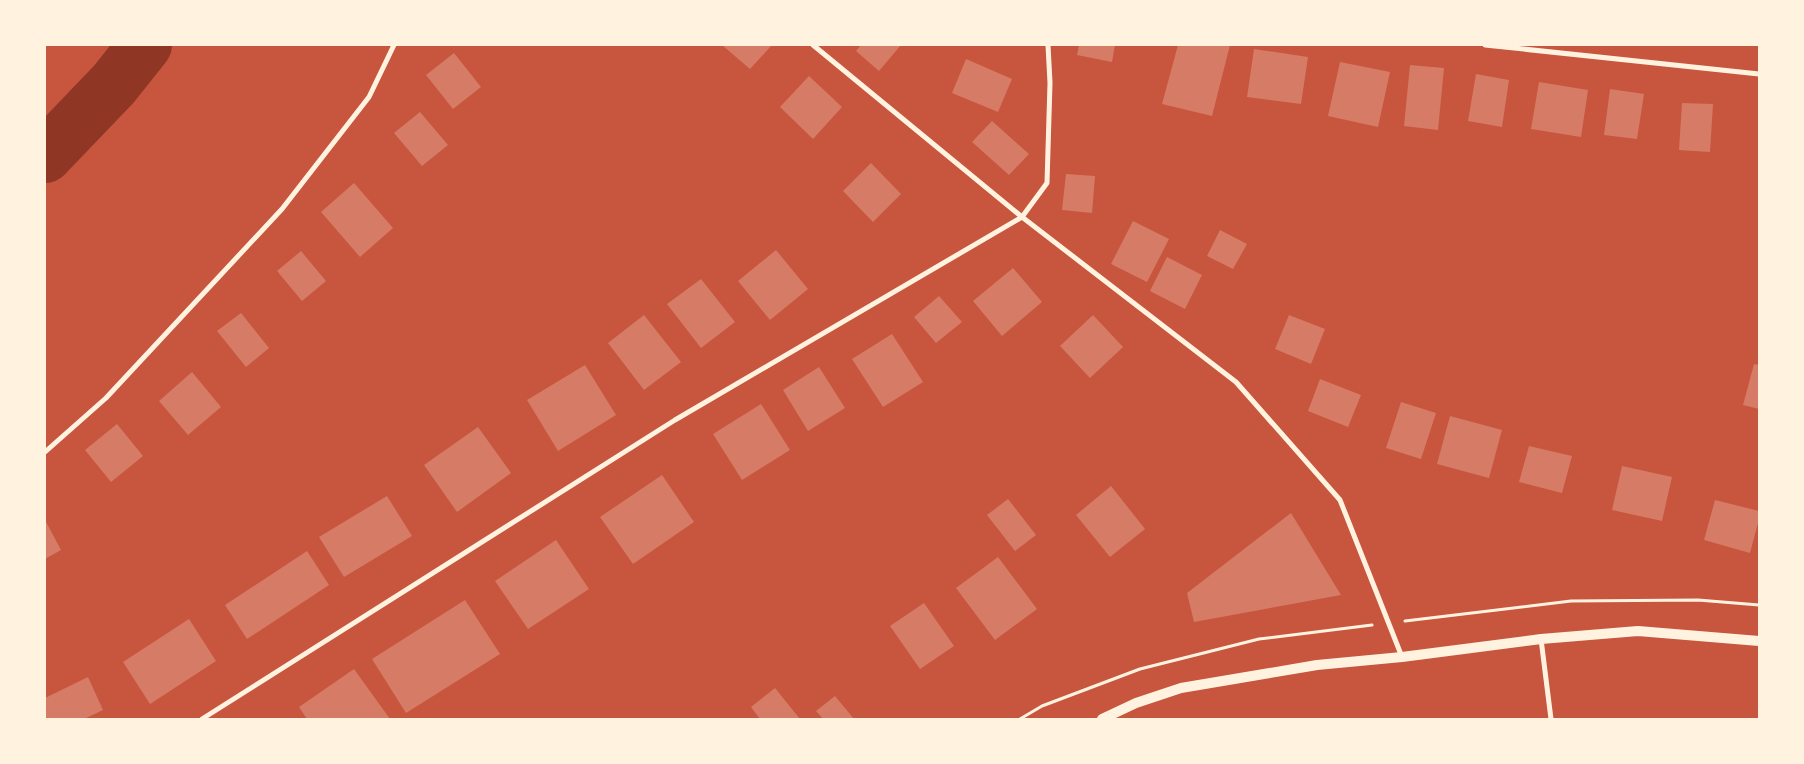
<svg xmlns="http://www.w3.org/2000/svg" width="1804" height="764" font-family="'Open Sans',sans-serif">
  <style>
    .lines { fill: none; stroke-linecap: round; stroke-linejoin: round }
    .river { stroke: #8f3625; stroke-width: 54 }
    .building { fill: #d67c66 }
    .path { stroke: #fff3e0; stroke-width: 3 }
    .minor { stroke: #fff3e0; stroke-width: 5 }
    .secondary { stroke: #fff3e0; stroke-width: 10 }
  </style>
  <rect width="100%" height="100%" fill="#c8553d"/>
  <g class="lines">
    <polyline class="river" points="45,156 114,84 145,45"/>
  </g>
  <g class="building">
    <polygon points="722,45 772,45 750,69"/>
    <polygon points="861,45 901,45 879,71 856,51"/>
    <polygon points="1079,45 1115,45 1112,62 1077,55"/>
    <polygon points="1178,45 1230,45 1212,116 1162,104"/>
    <polygon points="1254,49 1308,57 1301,104 1247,97"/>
    <polygon points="454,53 481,87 453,109 426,75"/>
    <polygon points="966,59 1012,79 998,112 952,93"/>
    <polygon points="1340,62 1390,72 1378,127 1328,116"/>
    <polygon points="1410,65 1444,68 1438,130 1404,126"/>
    <polygon points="1476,74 1509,80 1502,127 1468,121"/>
    <polygon points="809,76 842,107 813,139 780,107"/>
    <polygon points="1539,82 1588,90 1581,137 1531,129"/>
    <polygon points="1610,89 1644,94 1637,139 1604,135"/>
    <polygon points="1682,103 1713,104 1710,152 1679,150"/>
    <polygon points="420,112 448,145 422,166 394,133"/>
    <polygon points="992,121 1029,154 1009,175 972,142"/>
    <polygon points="871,163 901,194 873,222 843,191"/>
    <polygon points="1066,174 1095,176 1092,213 1062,210"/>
    <polygon points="354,183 393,228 360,257 321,212"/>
    <polygon points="1133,221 1169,239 1147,282 1111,264"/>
    <polygon points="1220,230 1247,244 1233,269 1207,256"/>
    <polygon points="776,250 808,289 770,320 738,281"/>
    <polygon points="301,251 326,281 302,301 277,271"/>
    <polygon points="1167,257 1202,275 1185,309 1150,291"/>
    <polygon points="1013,268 1042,302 1002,336 973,301"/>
    <polygon points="701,279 735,322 701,348 667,304"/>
    <polygon points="939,296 962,322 936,343 914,317"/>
    <polygon points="241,313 269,348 246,367 217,331"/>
    <polygon points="644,315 681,362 644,390 608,343"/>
    <polygon points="1093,315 1123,347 1090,378 1060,346"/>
    <polygon points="1289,315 1325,329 1311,364 1275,349"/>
    <polygon points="892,334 923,382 883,407 852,359"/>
    <polygon points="1754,364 1759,365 1759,409 1743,405"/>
    <polygon points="585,365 616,415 558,451 527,400"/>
    <polygon points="819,367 845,408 808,431 783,390"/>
    <polygon points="192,372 221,407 188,435 159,401"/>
    <polygon points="1320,379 1361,395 1348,427 1308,411"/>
    <polygon points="1401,402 1436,413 1421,459 1386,448"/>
    <polygon points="761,404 790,450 742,480 713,434"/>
    <polygon points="1450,416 1502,430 1489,478 1437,464"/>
    <polygon points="117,424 143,456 111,482 85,450"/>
    <polygon points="478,427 511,473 457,512 424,465"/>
    <polygon points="1529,446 1572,456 1562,493 1519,482"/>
    <polygon points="1622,466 1672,477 1662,521 1612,510"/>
    <polygon points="662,475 694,522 633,564 600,517"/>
    <polygon points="1111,486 1145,529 1110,557 1076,515"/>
    <polygon points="387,496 412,536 344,577 319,537"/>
    <polygon points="1008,499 1036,535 1015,551 987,515"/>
    <polygon points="1715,500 1759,511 1759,519 1750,553 1704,540"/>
    <polygon points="1291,513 1341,595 1194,622 1187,593"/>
    <polygon points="45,520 61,550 45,559"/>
    <polygon points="556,540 589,589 528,629 495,581"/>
    <polygon points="307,551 329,585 247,639 225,605"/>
    <polygon points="998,557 1037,609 995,640 956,588"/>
    <polygon points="465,600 500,654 406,713 372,659"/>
    <polygon points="924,603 954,646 920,669 890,626"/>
    <polygon points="189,619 216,661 150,704 123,662"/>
    <polygon points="354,669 390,719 307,719 299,707"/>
    <polygon points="88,677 103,710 84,719 45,719 45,698"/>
    <polygon points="775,688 800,719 760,719 751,707"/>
    <polygon points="835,696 854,719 823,719 816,711"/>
  </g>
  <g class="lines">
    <g class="path">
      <polyline points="1405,621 1571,601 1698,600 1759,605"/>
      <polyline points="1020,719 1042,706 1140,669 1259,639 1372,625"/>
    </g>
    <g class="minor">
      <polyline points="813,45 1022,217 1236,382 1340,500 1402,657"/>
      <polyline points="1485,45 1759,74"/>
      <polyline points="45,452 106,398 282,209 369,97 394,45"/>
      <polyline points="1541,639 1551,719"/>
      <polyline points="202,719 675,420 1022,217 1047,183 1050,83 1048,45"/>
    </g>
    <polyline class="secondary" points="1102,719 1136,703 1181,688 1317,665 1402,657 1541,639 1638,631 1759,641"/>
  </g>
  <rect width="1804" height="764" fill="none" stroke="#fff3e0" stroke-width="92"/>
</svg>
